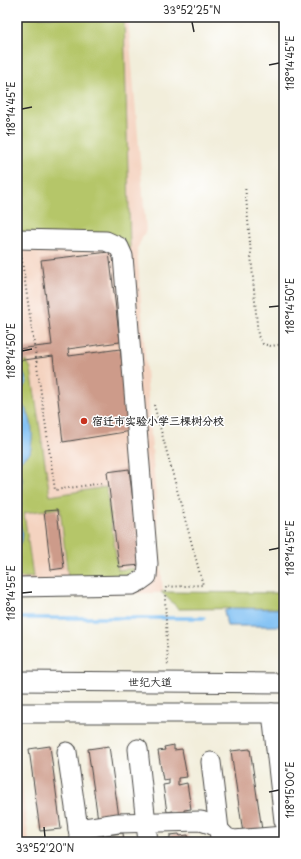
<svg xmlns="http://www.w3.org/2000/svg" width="301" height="859" font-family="'Playpen Sans','LXGW WenKai TC',sans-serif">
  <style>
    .built { fill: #f4d3c0 }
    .green { fill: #b5c669; stroke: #70784a }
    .water { fill: #7ebff3; stroke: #54758f }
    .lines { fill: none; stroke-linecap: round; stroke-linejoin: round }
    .stream { stroke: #7ebff3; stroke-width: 3.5 }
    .building { fill: #cd9b8a }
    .minor-casing { stroke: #494845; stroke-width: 21 }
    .path { stroke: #494845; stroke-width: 2; stroke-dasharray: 1 3; stroke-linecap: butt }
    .minor { stroke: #fff; stroke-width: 19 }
    .ticks { fill: none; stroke: #2b2b2b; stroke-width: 1.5 }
    .poi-dot { fill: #c8321e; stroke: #fff; stroke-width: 1.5 }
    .labels { text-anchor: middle; stroke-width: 3; stroke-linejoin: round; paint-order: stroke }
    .poi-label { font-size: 11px; font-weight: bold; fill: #2b2b2b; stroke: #fff; text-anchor: start }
    .street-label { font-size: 11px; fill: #2b2b2b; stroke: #fff }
    .neatline { fill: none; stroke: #2b2b2b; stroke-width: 1.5 }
    .ticks-label { font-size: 10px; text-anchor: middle; fill: #2b2b2b }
  </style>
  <rect width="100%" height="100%" fill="#fff"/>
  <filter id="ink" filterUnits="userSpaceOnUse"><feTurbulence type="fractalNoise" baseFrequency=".025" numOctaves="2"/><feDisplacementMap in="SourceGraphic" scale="8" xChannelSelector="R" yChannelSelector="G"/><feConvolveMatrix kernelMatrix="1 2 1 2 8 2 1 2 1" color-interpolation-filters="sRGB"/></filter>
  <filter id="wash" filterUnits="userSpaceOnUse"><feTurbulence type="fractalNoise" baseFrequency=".012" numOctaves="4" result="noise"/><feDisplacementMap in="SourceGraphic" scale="16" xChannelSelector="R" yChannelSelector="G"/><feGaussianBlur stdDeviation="0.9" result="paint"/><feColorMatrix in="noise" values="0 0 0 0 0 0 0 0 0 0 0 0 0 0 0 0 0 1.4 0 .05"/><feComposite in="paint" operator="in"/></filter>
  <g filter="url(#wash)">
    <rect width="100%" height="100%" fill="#f2eedb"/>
    <g class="built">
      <polygon points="17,17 128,17 146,230 137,249 163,593 17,594"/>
      <polygon points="17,749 29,842 17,842"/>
    </g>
    <g class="green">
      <polygon points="17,17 124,17 130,249 17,234"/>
      <polygon points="27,361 31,369 50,496 106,487 118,570 134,568 133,573 130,577 68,578 60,508 24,513 33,577 23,578 17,577 17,363"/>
      <polygon points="161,592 284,593 284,608 179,609"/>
    </g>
    <g class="water">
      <path d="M17,365c6,5 8,11 10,18 -3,4 -8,8 -8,13 0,6 4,9 7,14 8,12 7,30 4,43l-9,7 -2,5 1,7 2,6v10l-1,18 -4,9 6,19 -1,7 -5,5v-42c4,-7 2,-13 0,-20z"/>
      <polygon points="233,608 284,609 284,626 227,626 224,611"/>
    </g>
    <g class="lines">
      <polyline class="stream" points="17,618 204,618"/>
    </g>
    <g id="blocks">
      <g class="building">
        <polygon points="109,252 120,342 68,349 69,356 120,349 131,431 63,442 53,356 17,361 17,349 52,345 41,260"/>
        <polygon points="129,469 141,565 119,567 107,472"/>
        <polygon points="57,510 64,568 51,570 44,511"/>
        <polygon points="174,745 174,750 182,749 187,777 178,778 178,785 187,783 191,809 184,810 184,814 174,816 173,811 167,812 163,785 169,784 169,779 163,780 158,751 165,750 164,747"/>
        <polygon points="50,746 61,829 40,831 29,749"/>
        <polygon points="109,746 119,817 98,820 88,749"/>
        <polygon points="250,749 262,830 243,833 231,751"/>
        <polygon points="123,833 124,842 100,842 99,836"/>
        <polygon points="179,834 180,836 188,835 189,842 166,842 165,839 170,838 170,835"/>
      </g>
    </g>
  </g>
  <g filter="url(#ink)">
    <use href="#blocks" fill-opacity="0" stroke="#494845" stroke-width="1"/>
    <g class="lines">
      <g class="minor-casing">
        <g id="minor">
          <polyline points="17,239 106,241 119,247 123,256 148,564 147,576 140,581 132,585 17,587"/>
          <polyline points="17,681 284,683"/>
          <polyline points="17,713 284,713"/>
          <polyline points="272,713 284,821"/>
          <polyline points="138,749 148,842"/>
          <polyline points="67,752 80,842"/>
          <polyline points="211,762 220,838"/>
          <polyline points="78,829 118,823 201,821 213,825 219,830 227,838 234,840 284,836"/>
        </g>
      </g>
      <g class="path">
        <polyline points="245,185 258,336 263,344 271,346 284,344"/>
        <polyline points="21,254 55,490 103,483"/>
        <polyline points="154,405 203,585 166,587 165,599 168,667"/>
      </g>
      <use href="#minor" class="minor"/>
    </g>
  </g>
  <path class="ticks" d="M192,22l2,10M269,65l10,-2M22,109l10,-2M269,307l10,-1M22,351l10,-2M269,550l10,-2M22,593l10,-1M269,792l10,-2M44,827l1,10"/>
  <circle class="poi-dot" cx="84" cy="421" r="4"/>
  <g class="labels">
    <g class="poi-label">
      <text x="92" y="425">宿迁市实验小学三棵树分校</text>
    </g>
    <g class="street-label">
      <text x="150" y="686">世纪大道</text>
    </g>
  </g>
  <rect width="301" height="859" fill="none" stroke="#fff" stroke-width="44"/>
  <rect x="22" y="22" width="257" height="815" class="neatline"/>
  <g class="ticks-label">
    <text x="192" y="14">33°52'25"N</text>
    <text transform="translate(290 63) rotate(-90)" y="4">118°14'45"E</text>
    <text transform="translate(11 109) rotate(-90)" y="4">118°14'45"E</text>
    <text transform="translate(290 306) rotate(-90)" y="4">118°14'50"E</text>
    <text transform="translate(11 351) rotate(-90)" y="4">118°14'50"E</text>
    <text transform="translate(290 548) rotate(-90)" y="4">118°14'55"E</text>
    <text transform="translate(11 593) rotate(-90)" y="4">118°14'55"E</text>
    <text transform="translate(290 790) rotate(-90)" y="4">118°15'00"E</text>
    <text x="45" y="852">33°52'20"N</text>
  </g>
</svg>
